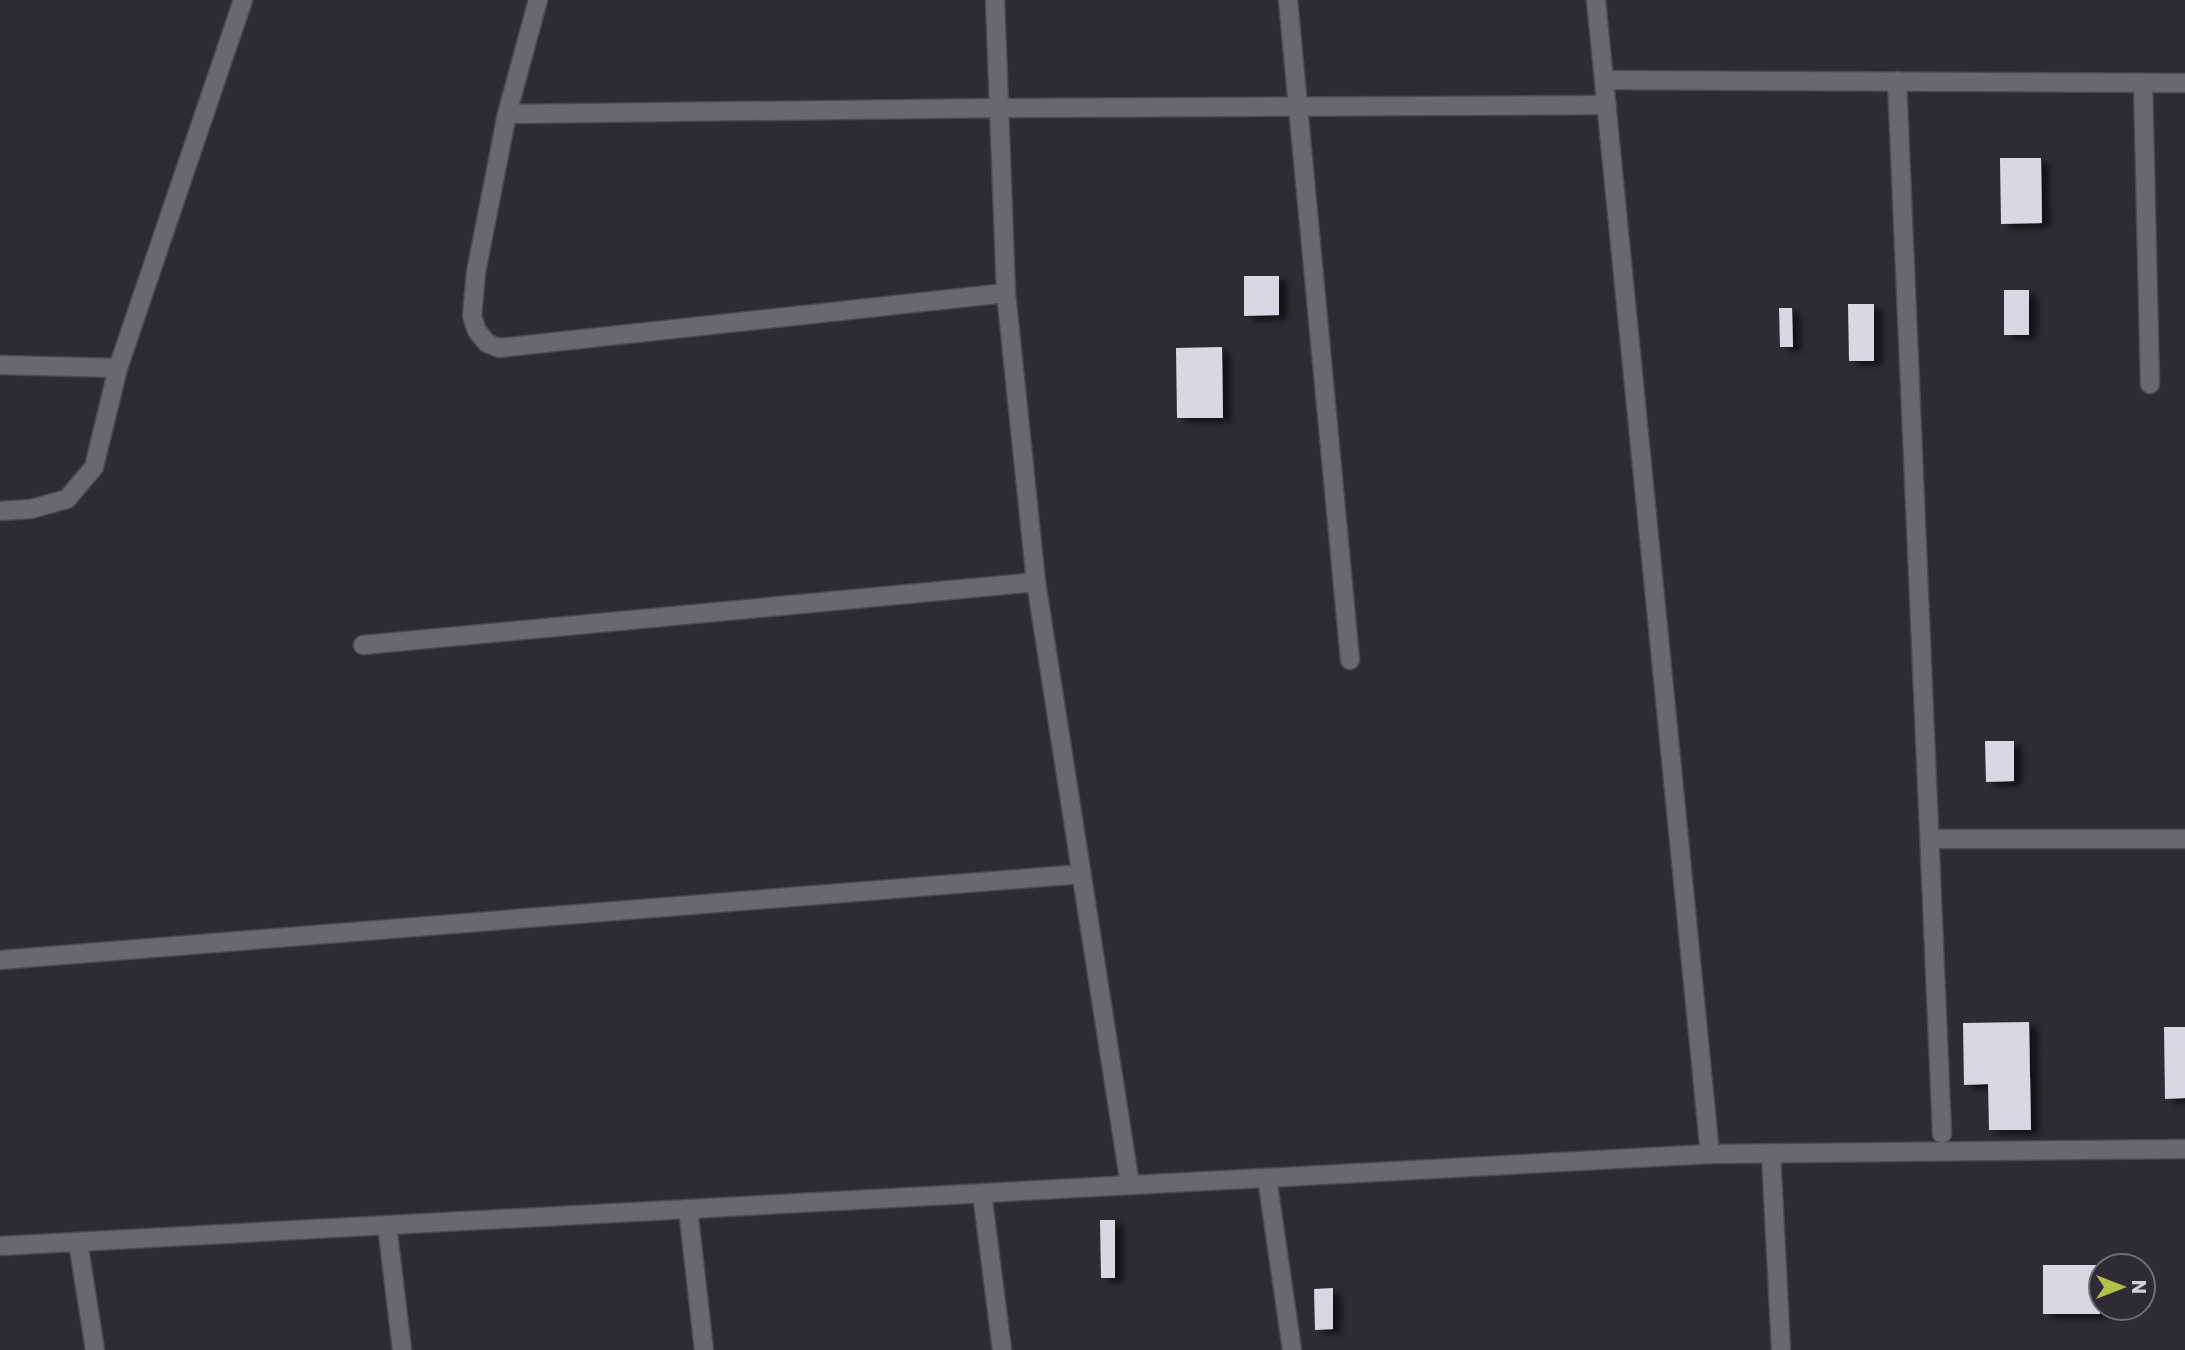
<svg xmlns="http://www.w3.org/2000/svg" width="2185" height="1350" font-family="Poppins,sans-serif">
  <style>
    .building { fill: #dad7e4; filter: url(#shadow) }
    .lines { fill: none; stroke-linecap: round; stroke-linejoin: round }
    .minor-casing { stroke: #4b4951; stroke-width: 21 }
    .minor { stroke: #696772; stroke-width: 18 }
  </style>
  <defs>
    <filter id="shadow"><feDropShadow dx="8" dy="4.5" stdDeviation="3.5" flood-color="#0009"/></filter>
  </defs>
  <rect width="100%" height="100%" fill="#2e2b35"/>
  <g class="building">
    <polygon points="2000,158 2041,158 2042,223 2001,224"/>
    <polygon points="1244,276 1279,276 1279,315 1244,316"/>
    <rect x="2004" y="290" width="25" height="45"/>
    <polygon points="1848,304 1874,304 1874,361 1849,361"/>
    <polygon points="1779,308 1792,308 1793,347 1780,347"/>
    <polygon points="1222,347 1223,418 1177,418 1176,348"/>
    <polygon points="1985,741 2014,741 2014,781 1986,782"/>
    <polygon points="2029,1022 2031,1130 1989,1130 1988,1084 1964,1085 1963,1023"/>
    <polygon points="2164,1027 2185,1027 2185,1098 2165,1099"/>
    <polygon points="1100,1220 1115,1220 1115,1278 1101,1278"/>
    <rect x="2043" y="1265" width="57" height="49"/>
    <polygon points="1333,1288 1333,1329 1315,1330 1314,1289"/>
  </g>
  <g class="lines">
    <g class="minor-casing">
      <g id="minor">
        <polyline points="538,0 507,114 476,272 472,316 477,331 487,343 499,348 1006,293"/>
        <polyline points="995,0 1006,293 1036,582 1130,1185"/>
        <polyline points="1288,0 1350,660"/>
        <polyline points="1596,0 1710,1154"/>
        <polyline points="1604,80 2185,83"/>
        <polyline points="1897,81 1942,1134"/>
        <polyline points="2143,83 2150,384"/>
        <polyline points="507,114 999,108 1607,105"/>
        <polyline points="0,365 118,368"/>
        <polyline points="0,511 31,509 67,499 94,467 118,368 243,0"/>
        <polyline points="363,645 1036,582"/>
        <polyline points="1930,839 2185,839"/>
        <polyline points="0,960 1081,874"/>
        <polyline points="1771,1153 1781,1350"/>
        <polyline points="1267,1178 1292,1350"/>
        <polyline points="982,1193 1002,1350"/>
        <polyline points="688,1209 704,1350"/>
        <polyline points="387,1225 402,1350"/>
        <polyline points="78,1242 95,1350"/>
        <polyline points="0,1246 1710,1154 2185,1149"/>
      </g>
    </g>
    <use href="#minor" class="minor"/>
  </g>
  <g transform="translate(2122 1287) rotate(90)"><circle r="33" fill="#2e2b35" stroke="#706d76" stroke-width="2"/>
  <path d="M0-5L12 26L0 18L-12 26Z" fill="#b3c24b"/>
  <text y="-10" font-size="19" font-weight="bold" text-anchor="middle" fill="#d2d0d7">N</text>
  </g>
</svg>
